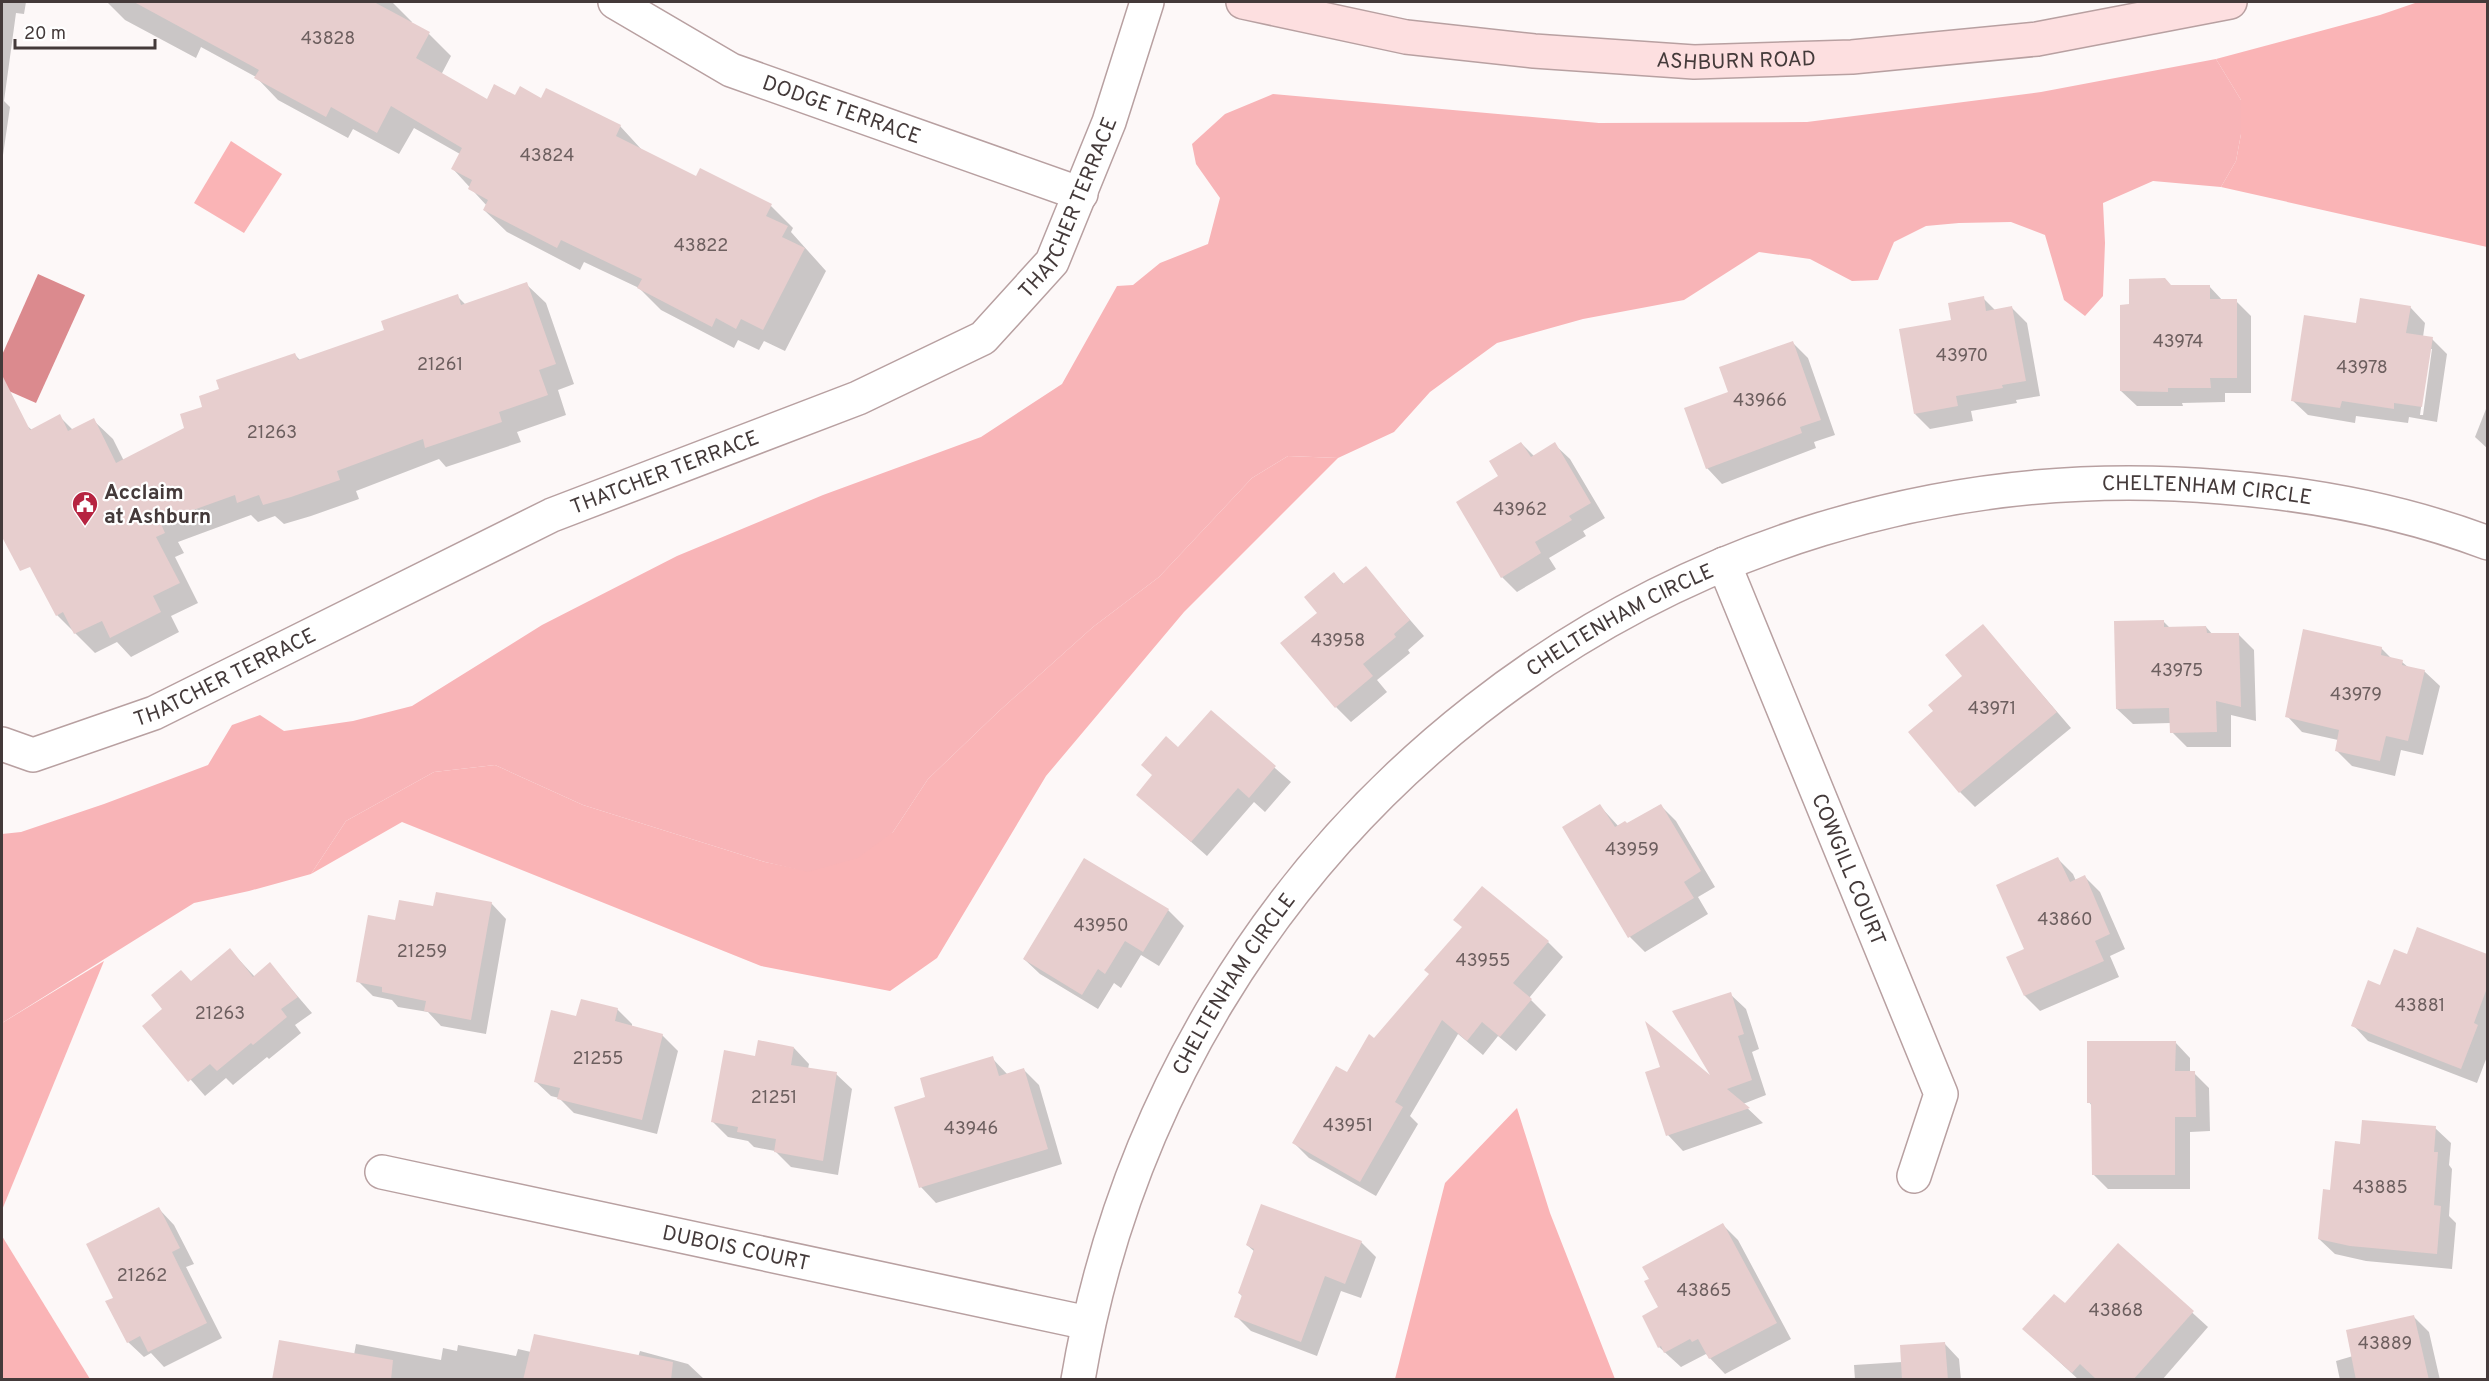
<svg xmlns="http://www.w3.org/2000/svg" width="2489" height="1381" font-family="Overpass,sans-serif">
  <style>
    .green { fill: #fab4b6 }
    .forest { fill: #f8b4b7 }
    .water { fill: #db8a8e }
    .shadow { fill: #0003; fill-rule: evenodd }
    .building { fill: #e7cece }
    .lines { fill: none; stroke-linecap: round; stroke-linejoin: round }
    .minor-casing { stroke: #b8a0a1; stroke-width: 36 }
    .secondary-casing { stroke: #b8a0a1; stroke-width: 36 }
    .minor { stroke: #fff; stroke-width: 33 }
    .secondary { stroke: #fddfe0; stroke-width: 33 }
    .labels { text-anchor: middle; stroke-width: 4.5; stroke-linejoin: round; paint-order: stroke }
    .number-label { font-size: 18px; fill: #6d5f5f }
    .street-label { font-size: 21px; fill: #443a3a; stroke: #fff }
    .poi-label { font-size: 21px; font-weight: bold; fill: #443a3a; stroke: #fff; text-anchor: start }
  </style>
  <rect width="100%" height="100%" fill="#fdf8f8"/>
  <g class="green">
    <polygon points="2418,2 2487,2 2487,247 2221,187 2236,161 2241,134 2241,100 2216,59 2380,15"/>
    <polygon points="231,141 282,174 244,233 194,203"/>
    <polygon points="1288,456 1338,458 1184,612 1046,776 937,958 890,991 761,966 402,822 311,874 346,821 434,772 495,765 583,805 765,862 808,871 893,832 928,779 998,712 1093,627 1159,577 1252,478"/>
    <polygon points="104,961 2,1210 2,1023"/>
    <polygon points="1517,1108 1550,1213 1615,1379 1395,1379 1445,1183"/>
    <polygon points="2,1236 90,1379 2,1379"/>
  </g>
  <polygon class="forest" points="2216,59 2241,100 2241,134 2236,161 2221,187 2153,181 2103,203 2105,243 2103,296 2085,316 2064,300 2045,235 2011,222 1959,223 1926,226 1894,242 1878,280 1852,281 1810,259 1759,252 1684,300 1583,319 1497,343 1430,392 1394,432 1338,458 1288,456 1252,478 1159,577 1093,627 998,712 928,779 893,832 858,858 808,872 765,862 583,805 495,765 434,772 346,821 311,874 249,891 194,903 2,1023 2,834 21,832 104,804 208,765 232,725 260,715 284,731 353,721 412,706 542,625 677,556 823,495 981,437 1062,384 1117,286 1133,285 1160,263 1208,244 1220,198 1196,164 1192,144 1225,114 1273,94 1599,123 1807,122 2041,92"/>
  <polygon class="water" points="38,274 85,295 36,403 2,388 2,355"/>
  <g class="shadow">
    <polygon points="2,2 26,2 24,14 16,13 4,101 10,107 2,162"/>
    <polygon points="107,2 392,2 412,22 411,23 429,34 451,56 441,75 487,101 516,97 542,100 620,126 642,150 696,178 771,206 793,228 791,232 826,271 785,351 764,341 759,350 738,340 734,348 661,310 639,288 584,262 580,270 507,232 484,210 487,206 453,169 460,154 414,128 399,154 353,129 348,138 278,100 256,77 201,47 196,58 125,20"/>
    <polygon points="526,284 546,303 574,384 558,390 566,415 517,432 521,442 446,467 439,459 356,491 359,499 311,516 284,524 275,516 258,522 251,515 178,542 184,553 175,557 198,603 171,616 179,632 131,657 117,642 95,653 57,615 2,510 2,437 26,425 32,430 59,416 73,430 93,420 113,439 124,461 186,428 221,390 294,354 301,361 386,331 457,296 466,305"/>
    <polygon points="2171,286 2209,286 2223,301 2236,301 2251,316 2251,393 2225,393 2225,402 2182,403 2183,406 2137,406 2121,391 2131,306"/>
    <polygon points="1983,298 1996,311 2012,308 2027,323 2040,396 2016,400 2017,403 1971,411 1973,421 1930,429 1915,414 1953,321"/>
    <path d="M2410,307l15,16 -2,14 9,2 15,15 -10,68 -28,-5 -1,6 -52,-7 -1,7 -47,-8 -16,-15 65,-75zM2429,349h3l-9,66h-3z"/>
    <polygon points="1793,343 1808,358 1835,435 1814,442 1816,448 1722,484 1707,468 1730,393"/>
    <polygon points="2488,404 2488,449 2475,437"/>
    <polygon points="1521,443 1534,456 1554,444 1570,459 1605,518 1583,531 1586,536 1549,558 1556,569 1517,592 1502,577 1501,477"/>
    <polygon points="1365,568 1424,636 1408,650 1410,653 1377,680 1387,692 1351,722 1336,707 1319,613 1334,574 1345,585"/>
    <polygon points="2163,621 2170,628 2206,627 2213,635 2238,634 2254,650 2256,721 2231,715 2231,747 2187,747 2172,732 2171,723 2133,724 2117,709"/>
    <polygon points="1983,626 2071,728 1975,807 1960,792 1935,711 1964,676"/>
    <polygon points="2381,648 2393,660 2402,662 2408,667 2424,671 2440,686 2423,755 2401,750 2395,776 2352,766 2336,750 2338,740 2302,732 2287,716"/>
    <polygon points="1211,712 1291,782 1265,812 1254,802 1207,856 1138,795"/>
    <polygon points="1660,805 1676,821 1715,887 1698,897 1708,914 1645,952 1630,937 1600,806 1619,827 1627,825"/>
    <polygon points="2058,859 2073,874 2076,881 2085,877 2100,892 2125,949 2110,956 2119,977 2040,1011 2025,996 2026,950"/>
    <polygon points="1085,860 1168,910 1184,926 1159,966 1141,955 1121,988 1114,983 1098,1009 1040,974 1024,959"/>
    <polygon points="491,903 506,919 486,1034 441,1026 428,1012 398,1007 392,1000 373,996 358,981 396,922 435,908"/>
    <polygon points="2418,929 2488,956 2488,1054 2477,1083 2368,1041 2353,1025 2407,956"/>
    <polygon points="1548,942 1563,957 1529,998 1546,1015 1516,1051 1498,1036 1483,1055 1458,1034 1410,1116 1418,1124 1376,1196 1309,1158 1294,1143 1375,1040"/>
    <polygon points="230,950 255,977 270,964 312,1013 295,1025 301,1033 269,1059 267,1057 233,1085 226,1078 205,1096 144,1026"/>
    <polygon points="1730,994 1746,1009 1759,1049 1752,1052 1766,1095 1743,1104 1763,1123 1683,1151 1668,1135 1715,1081"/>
    <polygon points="617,1009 632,1024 632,1027 662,1035 678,1051 657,1134 574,1113 559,1098 551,1096 535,1081 577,1018"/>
    <polygon points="2175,1042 2190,1058 2190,1073 2194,1073 2209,1088 2210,1131 2190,1132 2190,1189 2108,1189 2093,1174 2092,1106 2089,1102"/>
    <polygon points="794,1048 809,1064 808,1069 836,1074 852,1089 838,1175 791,1167 775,1151 754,1147 748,1141 728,1137 713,1122 756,1057"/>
    <polygon points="992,1058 1008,1075 1024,1070 1039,1085 1062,1164 936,1203 921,1187 927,1098"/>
    <polygon points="2435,1128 2451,1143 2449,1165 2452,1169 2449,1216 2456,1223 2452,1269 2366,1261 2335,1254 2319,1239 2332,1192 2362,1145"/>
    <polygon points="159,1209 174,1225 194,1264 186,1267 222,1338 164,1367 151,1353 144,1357 128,1342"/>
    <polygon points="1723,1225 1738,1240 1791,1339 1725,1374 1706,1354 1681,1367 1659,1347 1660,1308"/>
    <polygon points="1361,1242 1376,1257 1361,1298 1341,1291 1317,1356 1251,1331 1236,1316 1243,1297 1239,1293 1255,1252 1247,1245"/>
    <polygon points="2118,1245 2208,1327 2162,1380 2079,1380 2040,1344 2065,1306"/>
    <polygon points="2414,1317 2429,1332 2440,1380 2340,1380 2336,1361 2353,1356"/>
    <polygon points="1944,1343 1959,1359 1961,1380 1855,1380 1854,1365 1902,1362"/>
    <polygon points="356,1344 441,1360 443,1348 457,1351 458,1345 516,1356 518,1349 531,1352 638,1357 640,1351 688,1364 704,1379 274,1380 354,1355"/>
  </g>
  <g class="building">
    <polygon points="134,2 374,2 430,32 416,58 487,99 494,84 515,95 520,86 541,98 546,88 621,125 616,136 696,176 700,168 772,204 766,216 788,226 782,237 805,248 763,330 741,319 736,329 716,318 712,327 637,288 642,279 561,240 557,248 483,210 488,200 468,189 472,180 451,169 462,148 391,106 377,133 331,107 326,117 254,78 259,70"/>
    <polygon points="2165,278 2171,285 2210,285 2210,299 2237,299 2237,378 2210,378 2211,388 2168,388 2168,392 2120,391 2120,305 2129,304 2129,279"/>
    <polygon points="527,282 556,364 539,370 548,395 499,412 502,422 425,448 423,439 337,471 340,480 291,497 263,505 259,495 237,503 235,495 160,522 165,533 156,537 180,583 153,596 161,612 110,638 102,621 74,634 63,612 56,616 30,567 20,571 2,537 2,375 30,430 60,414 68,431 94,418 116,463 184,428 180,414 202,407 199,396 219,389 216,380 295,353 298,360 384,330 381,321 458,294 461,305"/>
    <polygon points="1984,296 1986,311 2012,306 2026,381 2002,385 2003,388 1956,396 1958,406 1914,414 1899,329 1951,320 1948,303"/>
    <polygon points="2360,298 2411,306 2406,333 2433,337 2422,407 2394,403 2394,409 2342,401 2340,408 2291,401 2304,315 2356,323"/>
    <polygon points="1793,341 1821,420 1800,427 1802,433 1706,469 1684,408 1728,392 1719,367"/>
    <polygon points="1521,442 1531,457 1555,442 1591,503 1569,516 1572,520 1535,542 1541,553 1501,578 1456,502 1498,476 1489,461"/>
    <polygon points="1366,566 1410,620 1394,634 1396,637 1363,664 1373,676 1335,708 1280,643 1317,613 1304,597 1334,572 1343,584"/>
    <polygon points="2164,620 2164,627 2206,626 2207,633 2239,633 2241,707 2216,701 2217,732 2170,733 2169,708 2116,709 2114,621"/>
    <polygon points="1983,624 2057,712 1959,793 1908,732 1933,711 1928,705 1962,676 1945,655"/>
    <polygon points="2303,629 2382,647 2381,655 2403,660 2402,665 2425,670 2408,741 2386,736 2380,761 2335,751 2339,730 2285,717"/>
    <polygon points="1211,710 1276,766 1249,798 1238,788 1191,842 1136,795 1152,775 1141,765 1166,736 1178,747"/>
    <polygon points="1600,804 1615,827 1625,821 1627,823 1661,804 1701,871 1684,882 1694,898 1628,938 1562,827"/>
    <polygon points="2058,857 2070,882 2085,875 2110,934 2095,941 2104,961 2024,996 2006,957 2024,949 1996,885"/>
    <polygon points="1084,858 1169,909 1143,952 1125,941 1105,974 1098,969 1082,995 1023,959"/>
    <polygon points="1482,886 1549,941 1513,983 1532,999 1500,1037 1482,1022 1467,1041 1442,1020 1395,1102 1403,1107 1360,1182 1292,1143 1336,1066 1347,1072 1369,1034 1374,1038 1429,974 1424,970 1462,927 1453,920"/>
    <polygon points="436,892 492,902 471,1020 424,1011 426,1001 382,992 382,987 356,982 368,915 395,920 399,900 433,906"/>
    <polygon points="2417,927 2487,954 2487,988 2474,1023 2478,1025 2461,1069 2351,1026 2368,980 2380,985 2394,949 2407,954"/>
    <polygon points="230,948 253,977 270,962 298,997 281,1009 287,1017 253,1045 251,1043 217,1071 210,1064 188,1082 142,1026 162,1009 151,995 181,970 191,981"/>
    <polygon points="1731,992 1744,1034 1738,1036 1752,1080 1727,1089 1750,1108 1666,1136 1645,1072 1660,1067 1645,1021 1710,1075 1672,1011"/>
    <polygon points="581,999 618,1008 615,1021 663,1034 642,1120 557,1099 560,1088 534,1082 551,1010 576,1016"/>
    <polygon points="758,1040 794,1047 791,1065 837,1072 823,1161 774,1152 776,1139 737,1132 738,1127 711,1122 724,1050 755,1056"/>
    <polygon points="2087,1041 2176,1041 2175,1071 2195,1071 2196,1117 2175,1117 2175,1175 2092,1175 2091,1103 2087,1103"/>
    <polygon points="993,1056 999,1076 1024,1068 1048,1149 919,1188 894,1107 925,1097 920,1078"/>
    <polygon points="2362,1120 2436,1126 2434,1152 2438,1152 2434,1205 2441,1206 2437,1254 2350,1246 2318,1239 2323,1189 2330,1190 2335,1141 2360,1144"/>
    <polygon points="1261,1204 1362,1241 1345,1284 1325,1276 1301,1342 1234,1317 1242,1295 1238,1293 1254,1249 1246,1245"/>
    <polygon points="159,1207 180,1248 172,1252 207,1323 148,1352 140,1336 127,1343 105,1301 113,1298 86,1244"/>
    <polygon points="1723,1223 1777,1323 1709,1359 1698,1339 1692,1342 1690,1339 1664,1353 1661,1346 1658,1348 1642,1316 1658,1307 1644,1281 1649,1279 1642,1267"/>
    <polygon points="2118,1243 2194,1311 2133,1380 2097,1380 2080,1364 2072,1373 2022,1329 2054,1294 2065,1303"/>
    <polygon points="2414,1315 2429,1380 2356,1380 2346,1330"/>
    <polygon points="534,1334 673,1362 671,1380 523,1380"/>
    <polygon points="279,1340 393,1360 391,1380 272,1380"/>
    <polygon points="1945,1342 1948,1380 1902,1380 1900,1345"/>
  </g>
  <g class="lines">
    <g class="minor-casing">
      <g id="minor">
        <path id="s1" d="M615,2l116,68 350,124"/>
        <path id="s2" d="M1724,564l217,530 -27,82"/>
        <path id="s3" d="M2,744l31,11 121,-42 398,-198 306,-117 125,-60 69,-76 57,-140 38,-120"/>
        <path id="s4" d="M382,1172l706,151"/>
        <path id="s5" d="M1078,1380c92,-549 588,-941 1144,-893 90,7 181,24 266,56"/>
      </g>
    </g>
    <g class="secondary-casing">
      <g id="secondary">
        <path id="s6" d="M1243,2l163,35 128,14 160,11 158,-5 185,-18 193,-37"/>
      </g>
    </g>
    <use href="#minor" class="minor"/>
    <use href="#secondary" class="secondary"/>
  </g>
  <defs>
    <g id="civic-pin" transform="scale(1.35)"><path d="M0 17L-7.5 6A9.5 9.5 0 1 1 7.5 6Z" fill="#b62441" stroke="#fff"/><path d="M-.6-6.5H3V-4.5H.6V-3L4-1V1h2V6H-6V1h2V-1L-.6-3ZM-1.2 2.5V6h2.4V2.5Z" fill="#fff"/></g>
  </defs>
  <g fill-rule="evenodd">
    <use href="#civic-pin" x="85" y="504"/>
  </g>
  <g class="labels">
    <g class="number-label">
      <text x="328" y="44">43828</text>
      <text x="547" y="161">43824</text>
      <text x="701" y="251">43822</text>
      <text x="2178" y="347">43974</text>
      <text x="1962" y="361">43970</text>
      <text x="440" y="370">21261</text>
      <text x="2362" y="373">43978</text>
      <text x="1760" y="406">43966</text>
      <text x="272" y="438">21263</text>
      <text x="1520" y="515">43962</text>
      <text x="1338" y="646">43958</text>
      <text x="2177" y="676">43975</text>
      <text x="2356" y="700">43979</text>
      <text x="1992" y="714">43971</text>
      <text x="1632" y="855">43959</text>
      <text x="2065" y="925">43860</text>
      <text x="1101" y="931">43950</text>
      <text x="422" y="957">21259</text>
      <text x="1483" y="966">43955</text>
      <text x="2420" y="1011">43881</text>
      <text x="220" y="1019">21263</text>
      <text x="598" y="1064">21255</text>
      <text x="774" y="1103">21251</text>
      <text x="1348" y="1131">43951</text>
      <text x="971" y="1134">43946</text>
      <text x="2380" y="1193">43885</text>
      <text x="142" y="1281">21262</text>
      <text x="1704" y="1296">43865</text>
      <text x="2116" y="1316">43868</text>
      <text x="2385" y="1349">43889</text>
    </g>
    <g class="street-label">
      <text dy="7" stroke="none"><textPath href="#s6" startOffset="498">ASHBURN ROAD</textPath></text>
      <text dy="7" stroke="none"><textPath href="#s1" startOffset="252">DODGE TERRACE</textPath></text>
      <text dy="7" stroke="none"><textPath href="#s3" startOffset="1230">THATCHER TERRACE</textPath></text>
      <text dy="7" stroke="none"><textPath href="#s3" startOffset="726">THATCHER TERRACE</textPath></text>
      <text dy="7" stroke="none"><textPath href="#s5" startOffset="1580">CHELTENHAM CIRCLE</textPath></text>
      <text dy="7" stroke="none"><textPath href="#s5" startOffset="968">CHELTENHAM CIRCLE</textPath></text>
      <text dy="7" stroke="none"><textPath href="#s3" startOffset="240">THATCHER TERRACE</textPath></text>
      <text dy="7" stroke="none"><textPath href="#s2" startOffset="330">COWGILL COURT</textPath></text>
      <text dy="7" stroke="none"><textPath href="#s5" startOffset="429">CHELTENHAM CIRCLE</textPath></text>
      <text dy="7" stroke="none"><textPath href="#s4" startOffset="362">DUBOIS COURT</textPath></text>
    </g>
    <g class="poi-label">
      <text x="104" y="499">Acclaim<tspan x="104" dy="24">at Ashburn</tspan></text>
    </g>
  </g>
  <rect width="2489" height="1381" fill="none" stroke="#443a3a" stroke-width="6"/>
  <path d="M15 39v9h140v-9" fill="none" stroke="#443a3a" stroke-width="3"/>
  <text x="24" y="39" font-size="18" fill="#443a3a" stroke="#ffffff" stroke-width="4.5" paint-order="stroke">20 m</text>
</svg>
